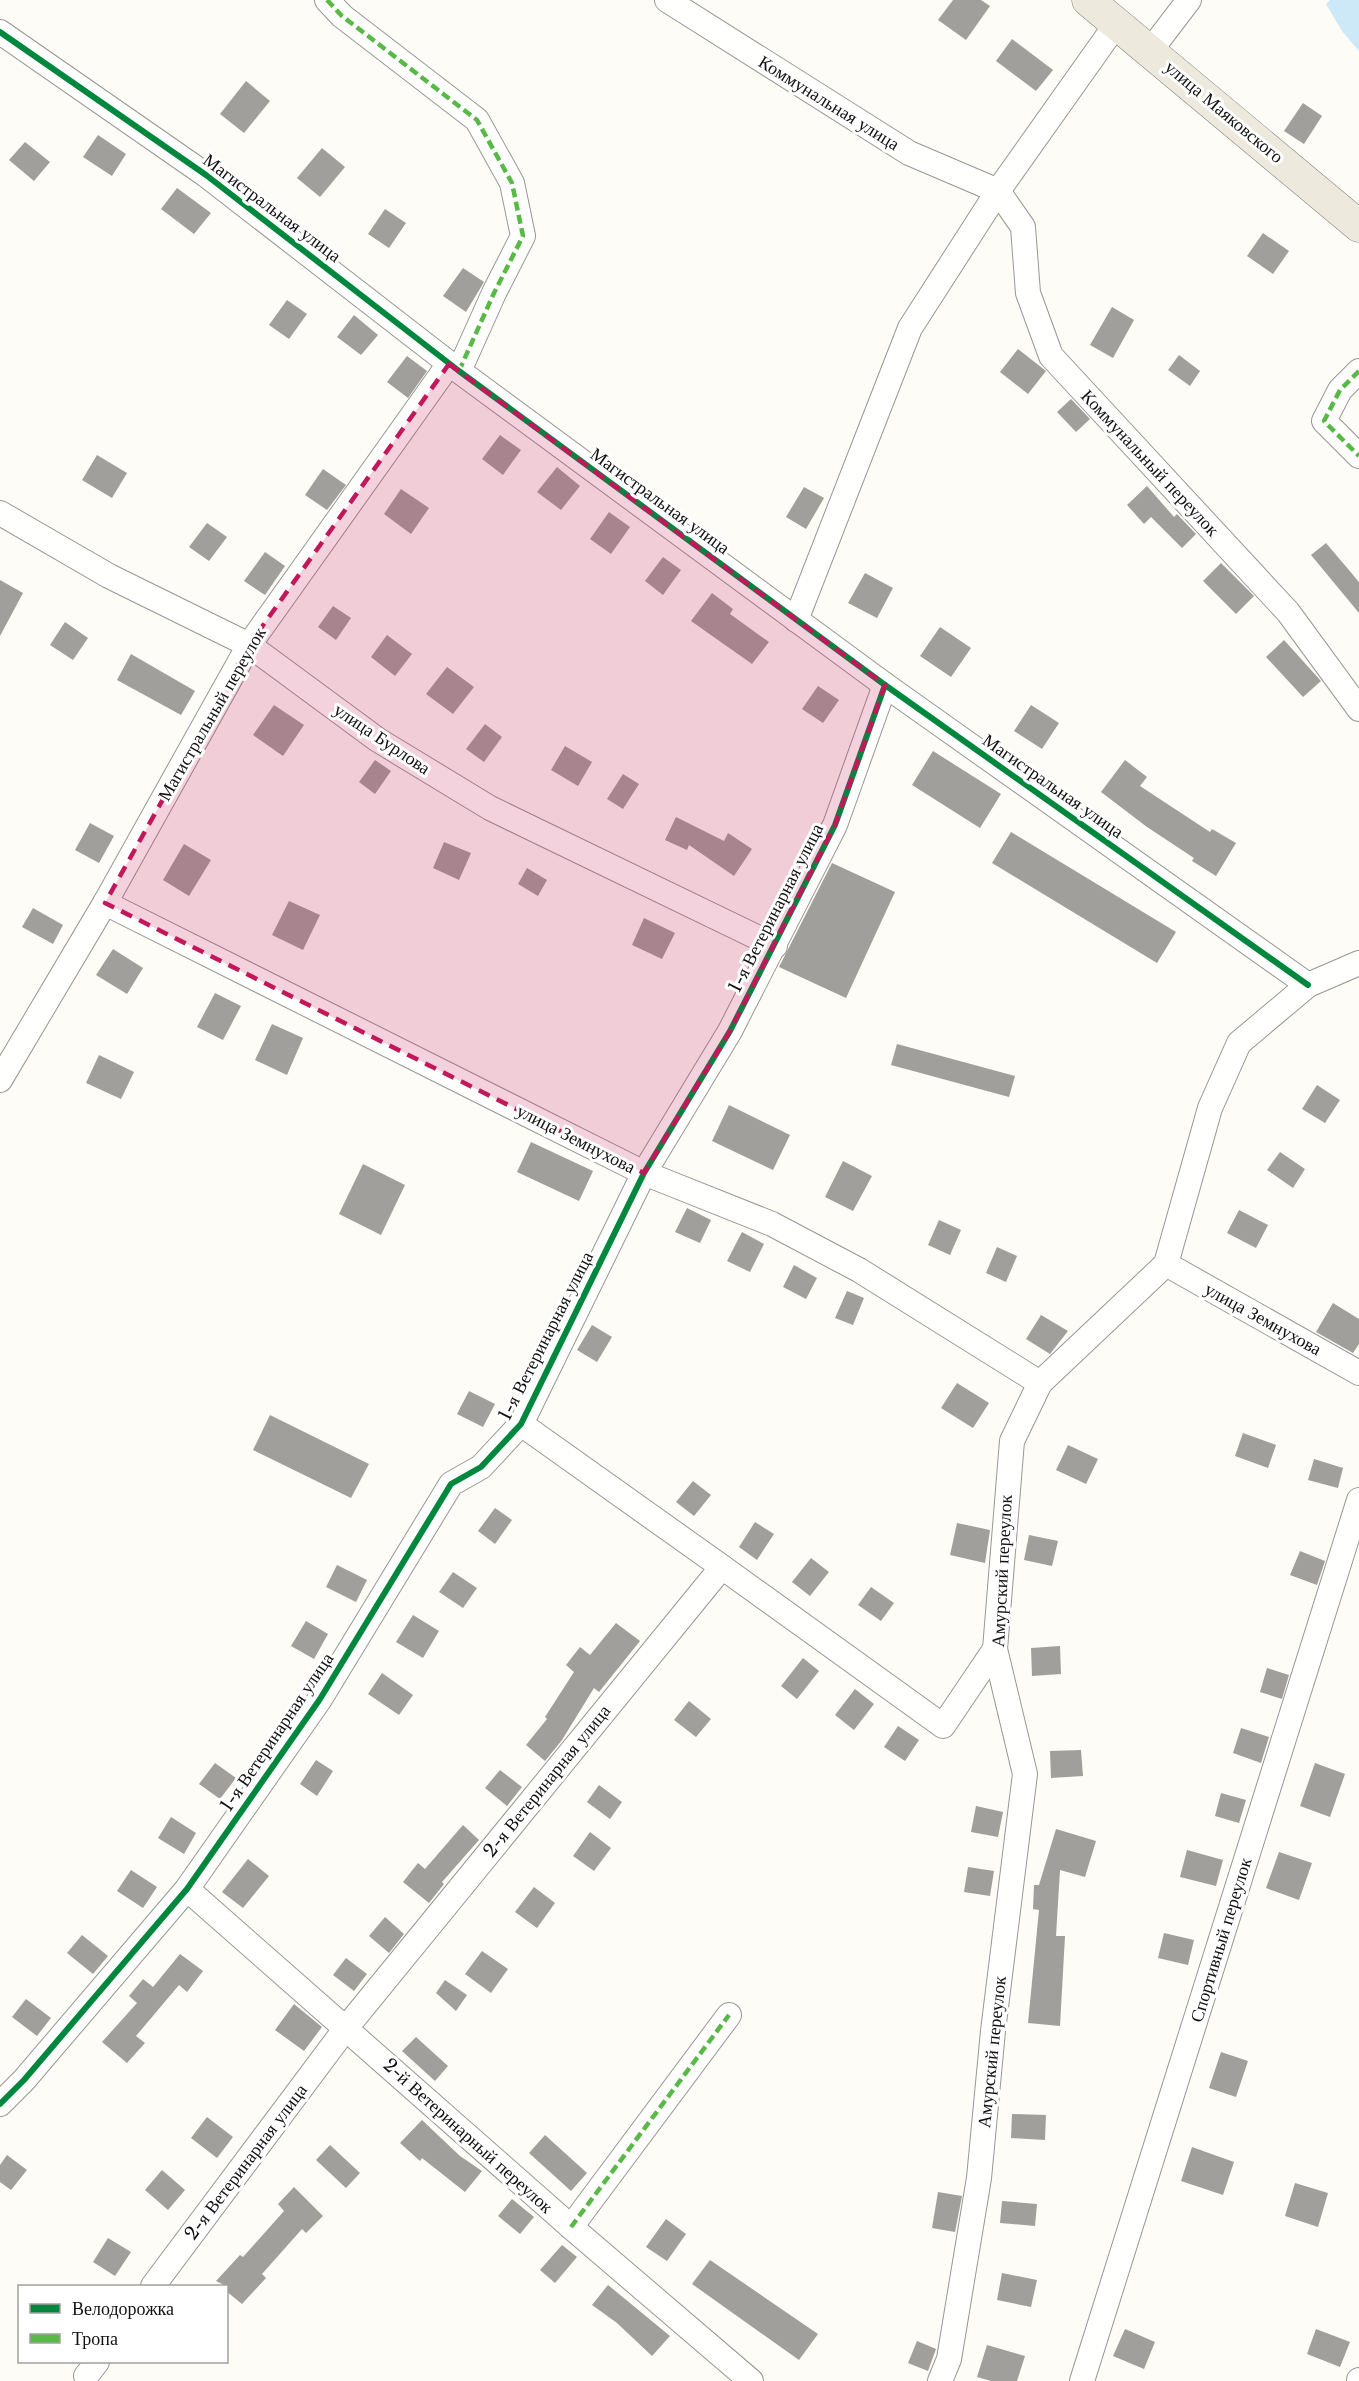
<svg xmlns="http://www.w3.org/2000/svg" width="1359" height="2381" font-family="'Libre Baskerville',serif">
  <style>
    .water { fill: #cde8f7 }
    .building { fill: #a19f9c }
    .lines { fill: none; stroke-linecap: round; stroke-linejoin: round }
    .minor-casing { stroke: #979795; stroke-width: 26 }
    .major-casing { stroke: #858482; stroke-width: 33 }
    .minor { stroke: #fffffe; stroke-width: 24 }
    .major { stroke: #ede9dc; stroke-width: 32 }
    .quiet { stroke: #58b947; stroke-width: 4.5; stroke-dasharray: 9 4.5; stroke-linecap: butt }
    .cycleway-casing { stroke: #fff; stroke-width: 10 }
    .cycleway { stroke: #00873e; stroke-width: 6 }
    .marked { fill: #c2185b; fill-opacity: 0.2; stroke: #c2185b; stroke-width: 4.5; stroke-dasharray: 12 8; stroke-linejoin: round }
    .labels { text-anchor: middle; stroke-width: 6; stroke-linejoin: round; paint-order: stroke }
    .street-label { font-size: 18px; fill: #111; stroke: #fff }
  </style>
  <rect width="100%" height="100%" fill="#fdfcf7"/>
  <polygon class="water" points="1330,0 1359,0 1359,51 1342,31 1326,4"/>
  <g class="building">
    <polygon points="953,0 981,0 990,6 966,40 938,20"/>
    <polygon points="1012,39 1053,70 1036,91 996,61"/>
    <polygon points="246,81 270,101 244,133 220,114"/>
    <polygon points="1303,103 1322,116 1304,144 1284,131"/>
    <polygon points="98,135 126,154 112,176 83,157"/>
    <polygon points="25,142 50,162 34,181 9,160"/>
    <polygon points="322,148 345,167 320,197 297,178"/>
    <polygon points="177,188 211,213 194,234 161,209"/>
    <polygon points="385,209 406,223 389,248 368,234"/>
    <polygon points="1263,233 1289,251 1273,274 1247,256"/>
    <polygon points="463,268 484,282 466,312 443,296"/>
    <polygon points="287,300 307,314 289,339 269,325"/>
    <polygon points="1112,307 1134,320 1113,358 1090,345"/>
    <polygon points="354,315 378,335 361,355 337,337"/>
    <polygon points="1018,349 1046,371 1028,394 1000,372"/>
    <polygon points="1179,355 1200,371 1190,386 1168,370"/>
    <polygon points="407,356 427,371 408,398 387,382"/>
    <polygon points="1071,399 1090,419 1076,432 1057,412"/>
    <polygon points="500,435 521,450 503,475 482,459"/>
    <polygon points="97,455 127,473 112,498 82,480"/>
    <polygon points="557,467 580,486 561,510 537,492"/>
    <polygon points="323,469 346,485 327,510 305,495"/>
    <polygon points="1147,486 1174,517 1177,514 1196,534 1182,548 1151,517 1144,524 1127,505"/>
    <polygon points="804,487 824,498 806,529 786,517"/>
    <polygon points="401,489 429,508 411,534 384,514"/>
    <polygon points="609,512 630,527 611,554 590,539"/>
    <polygon points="207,523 227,537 209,561 189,547"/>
    <polygon points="1326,543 1359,582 1359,613 1311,555"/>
    <polygon points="265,552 285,566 265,595 244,581"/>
    <polygon points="663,557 681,570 663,595 645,581"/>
    <polygon points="1221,563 1254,596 1236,614 1203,581"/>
    <polygon points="865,573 893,588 877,618 848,603"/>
    <polygon points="0,580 23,593 0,636"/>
    <polygon points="712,593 733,609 730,614 769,642 752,664 691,621"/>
    <polygon points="333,606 351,618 336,640 318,627"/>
    <polygon points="65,622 88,638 73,660 50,645"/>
    <polygon points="940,627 971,648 951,677 920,656"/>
    <polygon points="387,635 412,654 395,676 371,657"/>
    <polygon points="1284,640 1321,681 1303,697 1266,657"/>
    <polygon points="131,654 195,691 181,715 117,680"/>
    <polygon points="447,667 474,687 453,714 426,694"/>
    <polygon points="818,686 839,700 823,723 802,709"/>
    <polygon points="274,705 304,725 283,756 253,735"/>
    <polygon points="1031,705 1059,723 1042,749 1014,731"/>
    <polygon points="485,724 502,737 484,762 466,749"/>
    <polygon points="565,746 592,762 578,786 551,770"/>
    <polygon points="933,751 1001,794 980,828 912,785"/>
    <polygon points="375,760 391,771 375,794 359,782"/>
    <polygon points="1125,760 1147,777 1140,786 1210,832 1212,829 1236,843 1216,876 1192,861 1194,858 1147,827 1101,792"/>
    <polygon points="623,774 639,784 623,809 607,799"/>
    <polygon points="676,817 724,841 728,833 752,849 734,876 689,845 687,850 665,840"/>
    <polygon points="90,823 114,836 99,863 75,850"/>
    <polygon points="1011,832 1176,932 1157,963 992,863"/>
    <polygon points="444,842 471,853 459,880 433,868"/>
    <polygon points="184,844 211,860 189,896 163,880"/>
    <polygon points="832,863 895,892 846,998 779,967"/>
    <polygon points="527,868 547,880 538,896 518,884"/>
    <polygon points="289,901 320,915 303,950 272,935"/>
    <polygon points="33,908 63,925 53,944 22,927"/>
    <polygon points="644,918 675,933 662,959 632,945"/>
    <polygon points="113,949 143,968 127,994 96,975"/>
    <polygon points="215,993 241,1006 223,1040 197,1027"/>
    <polygon points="272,1024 303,1038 287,1075 255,1060"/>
    <polygon points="897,1044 1015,1076 1009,1097 891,1065"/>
    <polygon points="99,1055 134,1072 121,1099 86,1083"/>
    <polygon points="1317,1085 1340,1100 1325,1123 1302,1109"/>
    <polygon points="729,1105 790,1135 773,1170 712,1141"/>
    <polygon points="531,1142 593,1171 579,1201 517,1172"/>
    <polygon points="1280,1152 1305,1169 1293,1188 1267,1170"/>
    <polygon points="843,1161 872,1176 853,1211 825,1197"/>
    <polygon points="363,1164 405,1185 381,1235 339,1214"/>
    <polygon points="687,1208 711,1220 700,1243 675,1232"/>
    <polygon points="1239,1210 1268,1225 1256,1248 1227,1233"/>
    <polygon points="939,1220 961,1230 950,1255 928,1245"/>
    <polygon points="742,1232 764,1244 750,1272 727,1261"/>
    <polygon points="997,1247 1017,1256 1006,1282 986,1273"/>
    <polygon points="794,1265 817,1278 806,1299 783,1287"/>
    <polygon points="847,1291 864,1298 853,1325 835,1318"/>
    <polygon points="1333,1303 1359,1319 1359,1344 1353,1353 1316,1332"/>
    <polygon points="1041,1315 1068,1331 1050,1354 1026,1339"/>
    <polygon points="592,1325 612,1337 597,1362 577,1350"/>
    <polygon points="957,1383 989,1403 973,1428 941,1408"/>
    <polygon points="469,1391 495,1404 483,1427 457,1414"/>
    <polygon points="270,1415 369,1464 351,1498 253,1450"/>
    <polygon points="1243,1433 1276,1445 1268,1468 1235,1456"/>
    <polygon points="1068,1445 1098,1459 1086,1484 1056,1470"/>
    <polygon points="1314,1459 1343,1468 1338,1488 1308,1480"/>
    <polygon points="693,1481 711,1495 694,1516 676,1502"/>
    <polygon points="495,1508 512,1520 495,1544 478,1531"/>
    <polygon points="755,1522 774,1534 757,1560 739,1547"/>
    <polygon points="957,1523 990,1530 985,1563 950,1555"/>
    <polygon points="1029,1535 1058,1541 1052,1566 1024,1560"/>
    <polygon points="1300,1551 1325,1561 1317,1585 1290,1575"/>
    <polygon points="811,1558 829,1572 810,1596 792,1582"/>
    <polygon points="337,1565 367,1580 356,1602 326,1587"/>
    <polygon points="453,1572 477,1588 463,1608 439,1592"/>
    <polygon points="871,1587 894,1603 881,1621 858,1605"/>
    <polygon points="413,1615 439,1631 423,1658 396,1642"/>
    <polygon points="306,1621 328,1634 314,1659 291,1646"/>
    <polygon points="616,1623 640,1641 599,1692 594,1688 562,1740 545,1761 526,1745 547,1719 545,1717 574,1672 566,1665 580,1647 590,1655"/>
    <polygon points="1060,1646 1061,1674 1032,1676 1031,1648"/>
    <polygon points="803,1658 819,1671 797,1699 781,1686"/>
    <polygon points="1267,1668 1289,1675 1282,1699 1260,1692"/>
    <polygon points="382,1673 413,1695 399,1715 368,1694"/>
    <polygon points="855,1689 874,1704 854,1730 835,1715"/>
    <polygon points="689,1701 711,1719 696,1737 674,1720"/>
    <polygon points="898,1726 919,1740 905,1761 884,1747"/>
    <polygon points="1241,1728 1269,1737 1261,1763 1233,1753"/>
    <polygon points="1081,1750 1083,1776 1051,1778 1050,1751"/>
    <polygon points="316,1760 333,1771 317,1796 300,1784"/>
    <polygon points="215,1763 236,1778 220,1799 199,1784"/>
    <polygon points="1315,1763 1345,1774 1330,1817 1300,1806"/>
    <polygon points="500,1770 522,1787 507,1806 485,1788"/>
    <polygon points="599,1785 622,1802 610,1819 587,1802"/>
    <polygon points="1221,1793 1246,1800 1239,1823 1215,1816"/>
    <polygon points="976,1806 1003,1812 998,1837 971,1832"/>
    <polygon points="171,1817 196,1833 184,1854 158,1838"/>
    <polygon points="463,1825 479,1840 442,1882 444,1884 429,1903 403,1882 418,1863 425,1869"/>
    <polygon points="1056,1829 1096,1841 1085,1877 1060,1870 1056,1936 1065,1936 1060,2026 1028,2023 1039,1910 1033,1909 1034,1885 1039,1885"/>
    <polygon points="590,1832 611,1848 594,1871 573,1856"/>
    <polygon points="1187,1850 1223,1860 1216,1886 1180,1877"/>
    <polygon points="1279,1852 1312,1863 1299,1900 1266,1888"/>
    <polygon points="248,1859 269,1876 243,1908 222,1892"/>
    <polygon points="968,1867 994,1871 990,1896 964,1892"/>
    <polygon points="131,1870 157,1887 143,1908 117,1891"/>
    <polygon points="534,1887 555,1903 537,1928 515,1912"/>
    <polygon points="385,1917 404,1934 389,1953 369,1936"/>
    <polygon points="1164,1933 1194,1940 1188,1965 1158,1958"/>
    <polygon points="82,1935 108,1956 93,1974 67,1953"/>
    <polygon points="482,1951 508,1969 491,1993 465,1974"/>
    <polygon points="180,1954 203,1971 187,1992 179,1985 136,2036 145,2043 127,2063 102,2042 137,2003 129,1996 143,1979 153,1987"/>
    <polygon points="346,1958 367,1974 354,1991 333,1975"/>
    <polygon points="445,1980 467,1995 456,2011 436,1993"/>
    <polygon points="26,1999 51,2018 37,2036 12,2017"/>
    <polygon points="294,2004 322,2027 304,2051 275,2030"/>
    <polygon points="416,2037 448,2066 435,2081 402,2051"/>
    <polygon points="1221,2052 1248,2061 1236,2097 1209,2088"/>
    <polygon points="1012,2114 1046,2115 1045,2140 1011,2138"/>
    <polygon points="207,2117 233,2137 217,2158 191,2138"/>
    <polygon points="422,2120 460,2156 482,2171 465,2192 422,2158 420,2161 400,2143"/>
    <polygon points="545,2135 587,2173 571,2191 529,2153"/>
    <polygon points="330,2145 360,2173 346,2188 316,2160"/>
    <polygon points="1192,2147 1234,2162 1223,2195 1181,2181"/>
    <polygon points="7,2155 27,2170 11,2190 0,2182 0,2165"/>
    <polygon points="162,2170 185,2190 168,2210 145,2190"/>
    <polygon points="1295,2183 1328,2193 1318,2227 1285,2216"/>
    <polygon points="294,2187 323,2216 306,2233 302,2229 262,2274 266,2278 242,2304 226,2291 226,2286 216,2281 240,2255 243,2257 284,2211 278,2204"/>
    <polygon points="938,2192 962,2196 955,2232 932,2228"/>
    <polygon points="512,2199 534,2217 520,2234 498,2216"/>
    <polygon points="1002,2201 1037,2204 1035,2226 1000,2223"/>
    <polygon points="666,2219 686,2234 667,2261 646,2247"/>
    <polygon points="108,2238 131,2252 115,2276 93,2262"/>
    <polygon points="562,2245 577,2257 555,2283 540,2270"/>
    <polygon points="710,2260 818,2334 799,2360 692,2284"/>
    <polygon points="1002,2273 1037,2280 1031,2307 997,2300"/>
    <polygon points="608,2285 670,2336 652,2356 617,2323 592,2305"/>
    <polygon points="1125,2329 1155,2342 1144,2369 1113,2356"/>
    <polygon points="1316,2329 1350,2342 1340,2367 1307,2354"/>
    <polygon points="917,2341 936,2349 928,2371 908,2363"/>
    <polygon points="987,2345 1025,2356 1017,2381 991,2381 977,2377"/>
  </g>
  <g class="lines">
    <g class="minor-casing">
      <g id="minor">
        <polyline points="327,0 342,16 477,120 512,183 523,236 494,293 459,371"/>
        <polyline points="667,0 909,153 998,191 1023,227 1028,293 1051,356 1288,612 1359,709"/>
        <polyline points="0,32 206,175 459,371 885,685 1308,985"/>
        <polyline points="1150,51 1189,0"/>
        <polyline points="1359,371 1340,390 1324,421 1359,456"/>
        <polyline points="0,513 109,576 249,645 378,740 490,808 775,946"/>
        <polyline points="796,620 910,328 998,191 1117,23"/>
        <polyline points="105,903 644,1173 772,1224 859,1270 1040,1383"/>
        <polyline points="0,1080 105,903 249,645 449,364"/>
        <polyline points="1166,1264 1359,1373"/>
        <polyline points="521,1424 722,1567"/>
        <polyline points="187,1889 571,2227 751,2381"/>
        <polyline points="0,2104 24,2080 187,1889 320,1699 451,1484 481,1467 521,1424 644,1173 730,1031 835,825 885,685"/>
        <polyline points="571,2227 729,2015"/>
        <polyline points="153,2286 346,2028 722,1567 943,1726 995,1649"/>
        <polyline points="86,2376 97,2362"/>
        <polyline points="940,2381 949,2359 979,2178 993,2031 1025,1774 995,1649 1012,1441 1040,1383 1166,1264 1210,1108 1239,1043 1308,985 1359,963"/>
        <polyline points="1082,2381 1359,1500"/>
        <polyline points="1359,2381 1359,2380"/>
      </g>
    </g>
    <g class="major-casing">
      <polyline id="major" points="1088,0 1359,226"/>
    </g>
    <use href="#minor" class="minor"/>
    <use href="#major" class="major"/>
    <g class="quiet">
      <polyline points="327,0 342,16 477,120 512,183 523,236 494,293 459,371"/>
      <polyline points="1359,371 1340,390 1324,421 1359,456"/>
      <polyline points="571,2227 729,2015"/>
    </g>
    <g class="cycleway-casing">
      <g id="cycleway">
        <polyline points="0,32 206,175 459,371 885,685 1308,985"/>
        <polyline points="0,2104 24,2080 187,1889 320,1699 451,1484 481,1467 521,1424 644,1173 730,1031 835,825 885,685"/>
      </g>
    </g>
    <use href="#cycleway" class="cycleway"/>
  </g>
  <path class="marked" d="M449,364l436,321 -50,140 -105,206 -86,142 -539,-270 144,-258z"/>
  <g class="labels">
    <g class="street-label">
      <text transform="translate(829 103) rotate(32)" y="6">Коммунальная улица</text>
      <text transform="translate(1224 112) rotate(40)" y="6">улица Маяковского</text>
      <text transform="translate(272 208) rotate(37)" y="6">Магистральная улица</text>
      <text transform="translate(1150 463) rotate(47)" y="6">Коммунальный переулок</text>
      <text transform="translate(660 501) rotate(36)" y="6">Магистральная улица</text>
      <text transform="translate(212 714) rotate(-60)" y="6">Магистральный переулок</text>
      <text transform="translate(382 739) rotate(34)" y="6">улица Бурлова</text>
      <text transform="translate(1053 786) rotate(35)" y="6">Магистральная улица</text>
      <text transform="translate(776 908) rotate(-63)" y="6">1-я Ветеринарная улица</text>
      <text transform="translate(576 1139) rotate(27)" y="6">улица Земнухова</text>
      <text transform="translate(1263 1319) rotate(29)" y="6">улица Земнухова</text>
      <text transform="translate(546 1336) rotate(-63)" y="6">1-я Ветеринарная улица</text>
      <text transform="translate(1002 1571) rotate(-87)" y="6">Амурский переулок</text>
      <text transform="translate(277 1732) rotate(-56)" y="6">1-я Ветеринарная улица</text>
      <text transform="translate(547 1781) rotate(-51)" y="6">2-я Ветеринарная улица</text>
      <text transform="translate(1221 1940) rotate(-73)" y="6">Спортивный переулок</text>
      <text transform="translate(992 2052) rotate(-84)" y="6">Амурский переулок</text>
      <text transform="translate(468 2136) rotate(42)" y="6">2-й Ветеринарный переулок</text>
      <text transform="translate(246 2162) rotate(-53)" y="6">2-я Ветеринарная улица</text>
    </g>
  </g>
  <rect x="18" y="2285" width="210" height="78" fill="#ffffff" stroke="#a0a0a0" stroke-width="1.5"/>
  <rect x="30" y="2304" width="30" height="9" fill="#00873e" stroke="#a0a0a0" stroke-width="1.5"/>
  <text x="72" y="2315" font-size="18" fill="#111111">Велодорожка</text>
  <rect x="30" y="2334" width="30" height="9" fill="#58b947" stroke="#a0a0a0" stroke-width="1.5"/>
  <text x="72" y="2345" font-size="18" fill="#111111">Тропа</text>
</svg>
